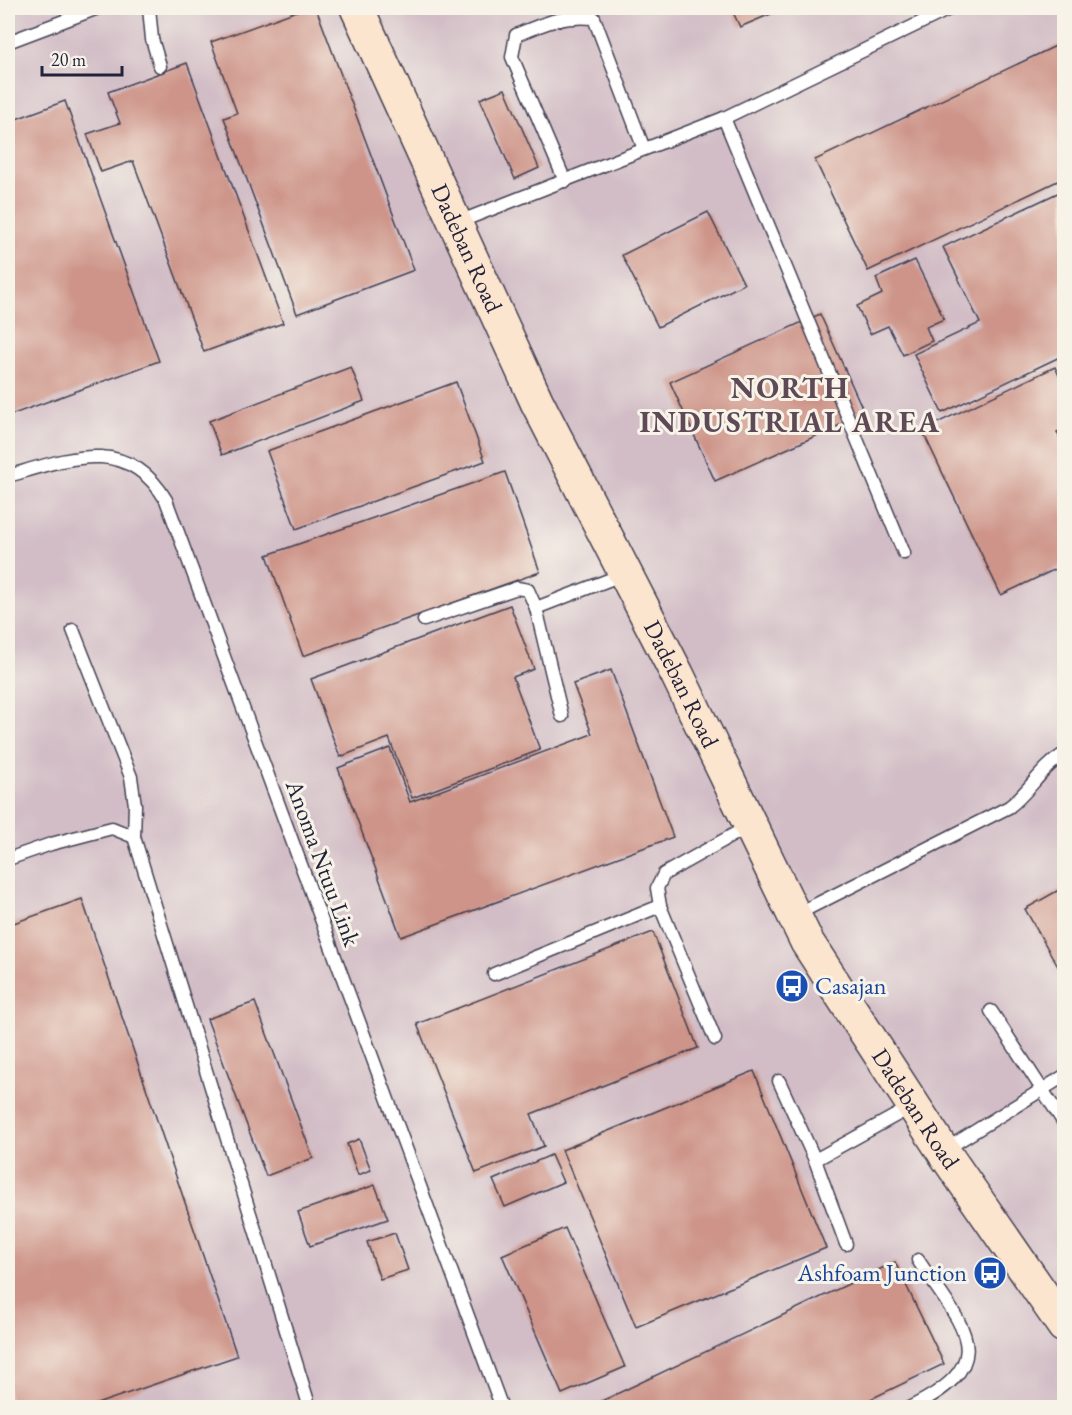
<svg xmlns="http://www.w3.org/2000/svg" width="1072" height="1415" font-family="'EB Garamond',serif">
  <style>
    .industrial { fill: #d2bdc6 }
    .building { fill: #ce9489 }
    .lines { fill: none; stroke-linecap: round; stroke-linejoin: round }
    .lane-casing { stroke: #423f51; stroke-width: 15 }
    .secondary-casing { stroke: #423f51; stroke-width: 36 }
    .lane { stroke: #fff; stroke-width: 12 }
    .secondary { stroke: #fce5cf; stroke-width: 33 }
    .labels { text-anchor: middle; stroke-width: 6; stroke-linejoin: round; paint-order: stroke }
    .street-label { font-size: 24px; fill: #22223b; stroke: #f7f3e8 }
    .transit-label { font-size: 24px; fill: #164399; stroke: #f7f3e8; text-anchor: start }
    .district-label { font-size: 30px; font-weight: bold; letter-spacing: 1.5px; fill: #5e4a56; stroke: #f7f3e8 }
  </style>
  <rect width="100%" height="100%" fill="#f7f3e8"/>
  <filter id="ink" filterUnits="userSpaceOnUse"><feTurbulence type="fractalNoise" baseFrequency=".0167" numOctaves="2"/><feDisplacementMap in="SourceGraphic" scale="12" xChannelSelector="R" yChannelSelector="G"/><feConvolveMatrix kernelMatrix="1 2 1 2 8 2 1 2 1" color-interpolation-filters="sRGB"/></filter>
  <filter id="wash" filterUnits="userSpaceOnUse"><feTurbulence type="fractalNoise" baseFrequency=".008" numOctaves="4" result="noise"/><feDisplacementMap in="SourceGraphic" scale="24" xChannelSelector="R" yChannelSelector="G"/><feGaussianBlur stdDeviation="1.35" result="paint"/><feColorMatrix in="noise" values="0 0 0 0 0 0 0 0 0 0 0 0 0 0 0 0 0 1.4 0 .05"/><feComposite in="paint" operator="in"/></filter>
  <g filter="url(#wash)">
    <rect width="100%" height="100%" fill="#f5e3cc"/>
    <rect class="industrial" x="8" y="8" width="1056" height="1399"/>
    <g id="blocks">
      <g class="building">
        <polygon points="305,8 316,8 414,270 297,314 224,118 237,113 211,42"/>
        <polygon points="731,8 785,8 740,27"/>
        <polygon points="1064,42 1064,178 868,271 815,160"/>
        <polygon points="187,63 283,323 204,352 133,161 101,172 87,134 120,123 108,92"/>
        <polygon points="505,89 539,168 515,179 480,99"/>
        <polygon points="65,101 159,361 8,416 8,122"/>
        <polygon points="1064,190 1064,355 942,413 914,354 980,323 943,247"/>
        <polygon points="708,212 744,284 658,327 622,255"/>
        <polygon points="915,260 944,319 926,327 932,341 903,355 888,326 870,334 857,306 882,294 876,278"/>
        <polygon points="820,314 865,414 715,481 670,382"/>
        <polygon points="351,367 364,401 222,455 209,421"/>
        <polygon points="1055,367 1064,386 1064,429 1057,432 1064,448 1064,565 1001,595 922,430"/>
        <polygon points="456,382 485,461 296,529 267,451"/>
        <polygon points="505,472 540,572 303,656 267,555"/>
        <polygon points="510,605 534,669 513,677 540,750 412,798 389,738 340,757 311,679"/>
        <polygon points="611,670 673,837 401,937 338,768 390,748 410,802 592,734 573,684"/>
        <polygon points="1064,887 1064,977 1025,909"/>
        <polygon points="82,899 237,1356 85,1408 12,1408 8,1394 8,925"/>
        <polygon points="653,932 698,1048 531,1114 544,1146 476,1173 417,1024"/>
        <polygon points="255,1002 313,1158 266,1176 207,1019"/>
        <polygon points="754,1071 826,1248 636,1327 562,1150"/>
        <polygon points="359,1139 371,1170 358,1175 347,1144"/>
        <polygon points="551,1155 563,1182 505,1207 493,1180"/>
        <polygon points="375,1185 388,1219 310,1246 298,1212"/>
        <polygon points="565,1228 625,1367 562,1394 502,1255"/>
        <polygon points="395,1233 408,1270 380,1279 367,1242"/>
        <polygon points="895,1262 944,1364 852,1408 587,1408"/>
      </g>
    </g>
  </g>
  <g filter="url(#ink)">
    <use href="#blocks" fill-opacity="0" stroke="#423f51" stroke-width="1.5"/>
    <g class="lines">
      <g class="lane-casing">
        <g id="lane">
          <polyline points="149,8 152,39 160,66"/>
          <polyline points="8,42 98,8"/>
          <polyline points="724,118 904,553"/>
          <path d="M565,181l-53,-124 4,-22c29,-12 46,-20 78,-17l50,131"/>
          <polyline points="456,223 724,118 951,8"/>
          <path d="M8,476c59,-17 119,-42 158,24l336,908"/>
          <polyline points="536,608 624,574"/>
          <polyline points="424,620 517,588 528,590 536,608 562,716"/>
          <polyline points="73,630 131,777 135,805 134,837"/>
          <polyline points="8,859 51,844 112,828 134,837 310,1408"/>
          <path d="M795,915l214,-108c21,-16 32,-39 55,-53"/>
          <polyline points="494,974 660,906"/>
          <polyline points="991,1011 1064,1123"/>
          <polyline points="715,1039 660,906 657,888 664,874 749,826"/>
          <polyline points="779,1081 815,1160 846,1244"/>
          <polyline points="943,1151 1064,1076"/>
          <polyline points="815,1160 913,1106"/>
          <path d="M909,1408c96,-47 53,-81 9,-148"/>
        </g>
      </g>
      <g class="secondary-casing">
        <g id="secondary">
          <path id="s1" d="M357,8l180,394 140,272 130,268 136,209 121,175"/>
        </g>
      </g>
      <use href="#lane" class="lane"/>
      <use href="#secondary" class="secondary"/>
    </g>
  </g>
  <defs>
    <g id="bus-disc" transform="scale(1.725)"><circle r="9.5" fill="#1a4fb4" stroke="#f7f3e8"/><path d="M-5-6H5V4H4V6H2V4H-2V6H-4V4H-5ZM-3.5-4V0h7V-4ZM-3.5 1.2v1.5H-2V1.2ZM2 1.2v1.5H3.5V1.2Z" fill="#fff"/></g>
  </defs>
  <g fill-rule="evenodd">
    <use href="#bus-disc" x="792" y="986"/>
    <use href="#bus-disc" x="990" y="1273"/>
  </g>
  <g class="labels">
    <g class="street-label">
      <text dy="8" stroke="none"><textPath href="#s1" startOffset="264">Dadeban Road</textPath></text>
      <text dy="8" stroke="none"><textPath href="#s1" startOffset="750">Dadeban Road</textPath></text>
      <text transform="translate(323 863) rotate(70)" y="8">Anoma Ntuu Link</text>
      <text dy="8" stroke="none"><textPath href="#s1" startOffset="1236">Dadeban Road</textPath></text>
    </g>
    <g class="transit-label">
      <text x="815" y="994">Casajan</text>
      <text x="967" y="1281" text-anchor="end">Ashfoam Junction</text>
    </g>
    <g class="district-label">
      <text x="790" y="398">NORTH<tspan x="790" dy="34">INDUSTRIAL AREA</tspan></text>
    </g>
  </g>
  <rect width="1072" height="1415" fill="none" stroke="#f7f3e8" stroke-width="30"/>
  <path d="M42 66v9h80v-9" fill="none" stroke="#22223b" stroke-width="3"/>
  <text x="51" y="66" font-size="18" fill="#22223b" stroke="#f7f3e8" stroke-width="4.5" paint-order="stroke">20 m</text>
</svg>
